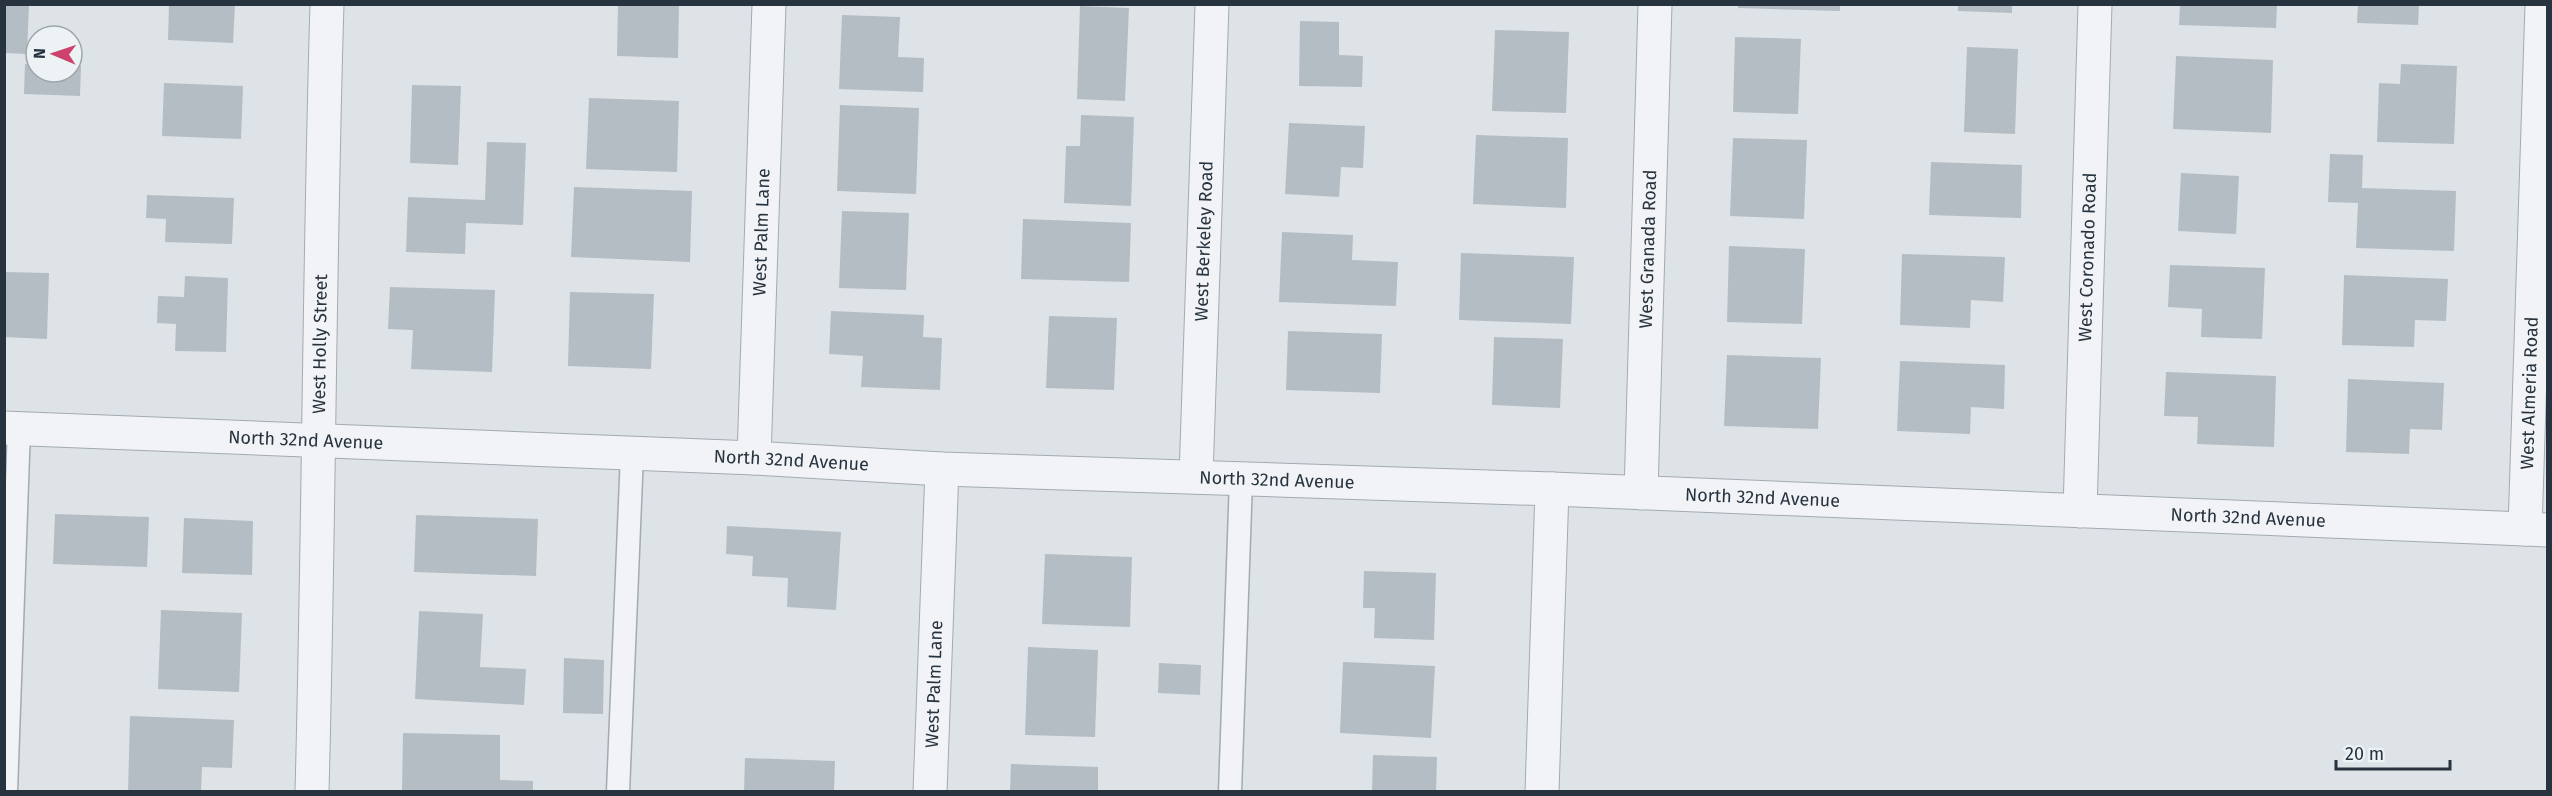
<svg xmlns="http://www.w3.org/2000/svg" width="2552" height="796" font-family="'Fira Sans',sans-serif">
  <style>
    .building { fill: #b5bdc4 }
    .lines { fill: none; stroke-linecap: round; stroke-linejoin: round }
    .service-casing { stroke: #a3abb1; stroke-width: 25 }
    .minor-casing { stroke: #a3abb1; stroke-width: 35 }
    .service { stroke: #f1f3f6; stroke-width: 22 }
    .minor { stroke: #f1f3f6; stroke-width: 33 }
    .labels { text-anchor: middle; stroke-width: 4.5; stroke-linejoin: round; paint-order: stroke }
    .street-label { font-size: 18px; fill: #27333e; stroke: #edf2f5 }
  </style>
  <rect width="100%" height="100%" fill="#dee3e7"/>
  <g class="building">
    <polygon points="4,4 29,4 27,54 4,53"/>
    <polygon points="169,4 235,4 233,43 168,40"/>
    <polygon points="618,4 679,4 678,58 617,56"/>
    <polygon points="1738,4 1840,4 1840,11 1738,8"/>
    <polygon points="1958,4 2012,4 2012,13 1958,11"/>
    <polygon points="2180,4 2277,4 2276,28 2179,25"/>
    <polygon points="2358,4 2419,4 2418,25 2357,23"/>
    <polygon points="1080,6 1129,8 1125,101 1077,99"/>
    <polygon points="842,15 900,17 898,57 924,58 923,92 839,89"/>
    <polygon points="1300,21 1339,22 1339,55 1363,56 1362,87 1299,86"/>
    <polygon points="1495,30 1569,32 1566,113 1492,111"/>
    <polygon points="1735,37 1801,39 1798,114 1733,112"/>
    <polygon points="1967,47 2018,49 2015,134 1964,132"/>
    <polygon points="2176,56 2273,60 2271,133 2173,129"/>
    <polygon points="25,64 36,65 36,72 72,72 72,66 81,66 80,96 24,94"/>
    <polygon points="2401,64 2457,66 2454,144 2377,142 2379,83 2400,84"/>
    <polygon points="164,83 243,86 241,139 162,136"/>
    <polygon points="412,85 461,86 458,165 410,163"/>
    <polygon points="589,98 679,101 677,172 586,169"/>
    <polygon points="840,105 919,108 916,194 837,191"/>
    <polygon points="1081,115 1134,117 1131,206 1064,203 1066,146 1080,146"/>
    <polygon points="1289,123 1365,126 1363,168 1341,167 1339,197 1285,194"/>
    <polygon points="1476,135 1568,138 1566,208 1473,204"/>
    <polygon points="1733,138 1807,140 1804,219 1730,216"/>
    <polygon points="487,142 526,143 523,225 466,223 465,254 406,252 408,197 485,200"/>
    <polygon points="2330,154 2363,155 2362,188 2456,191 2454,251 2356,248 2358,203 2328,202"/>
    <polygon points="1931,162 2022,165 2021,218 1929,215"/>
    <polygon points="2181,173 2239,176 2236,234 2178,231"/>
    <polygon points="574,187 692,191 690,262 571,257"/>
    <polygon points="147,195 234,198 232,244 165,242 166,219 146,218"/>
    <polygon points="842,211 909,213 906,290 839,288"/>
    <polygon points="1023,219 1131,223 1129,282 1021,279"/>
    <polygon points="1282,232 1353,235 1352,260 1398,262 1396,306 1279,302"/>
    <polygon points="1729,246 1805,249 1802,324 1727,322"/>
    <polygon points="1461,253 1574,257 1571,324 1459,320"/>
    <polygon points="1902,254 2005,257 2003,302 1971,300 1970,328 1900,325"/>
    <polygon points="2170,265 2265,268 2262,339 2201,337 2202,309 2168,307"/>
    <polygon points="4,272 49,273 47,339 4,337"/>
    <polygon points="2344,275 2448,279 2446,321 2415,320 2414,347 2342,345"/>
    <polygon points="185,276 228,278 226,352 175,351 176,324 157,323 158,296 184,297"/>
    <polygon points="390,287 495,290 492,372 411,369 413,330 388,329"/>
    <polygon points="570,292 654,294 651,369 568,366"/>
    <polygon points="831,311 924,315 923,337 942,338 940,390 861,387 863,356 829,354"/>
    <polygon points="1049,316 1117,318 1114,390 1046,388"/>
    <polygon points="1288,331 1382,334 1380,393 1286,390"/>
    <polygon points="1494,337 1563,339 1560,408 1492,405"/>
    <polygon points="1727,355 1821,358 1818,429 1724,426"/>
    <polygon points="1900,361 2005,365 2004,409 1971,407 1970,434 1897,431"/>
    <polygon points="2166,372 2276,376 2274,447 2197,444 2198,417 2164,416"/>
    <polygon points="2348,379 2444,383 2442,430 2410,429 2409,454 2346,452"/>
    <polygon points="55,514 149,517 147,567 53,564"/>
    <polygon points="416,515 538,519 536,576 414,572"/>
    <polygon points="184,518 253,521 252,575 182,573"/>
    <polygon points="727,526 841,532 836,610 787,607 788,578 752,576 753,556 726,554"/>
    <polygon points="1045,554 1132,557 1130,627 1042,624"/>
    <polygon points="1364,571 1436,573 1434,640 1374,638 1375,608 1363,608"/>
    <polygon points="161,610 242,613 239,692 158,689"/>
    <polygon points="419,611 483,614 480,667 526,669 524,705 415,699"/>
    <polygon points="1028,647 1098,650 1095,737 1025,735"/>
    <polygon points="564,658 604,660 603,714 563,713"/>
    <polygon points="1343,662 1435,666 1431,738 1340,733"/>
    <polygon points="1159,663 1201,665 1200,695 1158,693"/>
    <polygon points="130,716 234,720 232,768 202,767 201,792 128,792"/>
    <polygon points="403,733 500,735 500,780 533,781 533,792 402,792"/>
    <polygon points="1373,755 1437,757 1436,792 1372,792"/>
    <polygon points="745,758 835,761 834,792 744,792"/>
    <polygon points="1011,764 1098,767 1098,792 1010,792"/>
  </g>
  <g class="lines">
    <g class="service-casing">
      <g id="service">
        <polyline points="6,792 19,428"/>
        <polyline points="618,792 632,454"/>
        <polyline points="1230,792 1241,480"/>
      </g>
    </g>
    <g class="minor-casing">
      <g id="minor">
        <path id="s1" d="M4,428l750,30 188,11 610,20 996,41"/>
        <path id="s2" d="M754,458l15,-454"/>
        <path id="s3" d="M1196,477l16,-473"/>
        <path id="s4" d="M1641,493l14,-489"/>
        <path id="s5" d="M2080,511l15,-507"/>
        <path id="s6" d="M2525,529l17,-525"/>
        <path id="s7" d="M312,792c7,-263 7,-525 15,-788"/>
        <path id="s8" d="M930,792l12,-323"/>
        <polyline points="1542,792 1552,489"/>
      </g>
    </g>
    <use href="#service" class="service"/>
    <use href="#minor" class="minor"/>
  </g>
  <g class="labels">
    <g class="street-label">
      <text dy="6" stroke="none"><textPath href="#s2" startOffset="226">West Palm Lane</textPath></text>
      <text dy="6" stroke="none"><textPath href="#s3" startOffset="236">West Berkeley Road</textPath></text>
      <text dy="6" stroke="none"><textPath href="#s4" startOffset="244">West Granada Road</textPath></text>
      <text dy="6" stroke="none"><textPath href="#s5" startOffset="254">West Coronado Road</textPath></text>
      <text dy="6" stroke="none"><textPath href="#s7" startOffset="448">West Holly Street</textPath></text>
      <text dy="6" stroke="none"><textPath href="#s6" startOffset="136">West Almeria Road</textPath></text>
      <text dy="6" stroke="none"><textPath href="#s1" startOffset="302">North 32nd Avenue</textPath></text>
      <text dy="6" stroke="none"><textPath href="#s1" startOffset="788">North 32nd Avenue</textPath></text>
      <text dy="6" stroke="none"><textPath href="#s1" startOffset="1274">North 32nd Avenue</textPath></text>
      <text dy="6" stroke="none"><textPath href="#s1" startOffset="1760">North 32nd Avenue</textPath></text>
      <text dy="6" stroke="none"><textPath href="#s1" startOffset="2246">North 32nd Avenue</textPath></text>
      <text dy="6" stroke="none"><textPath href="#s8" startOffset="108">West Palm Lane</textPath></text>
    </g>
  </g>
  <rect width="2552" height="796" fill="none" stroke="#27333e" stroke-width="12"/>
  <g transform="translate(54 54) rotate(272)"><circle r="28" fill="#edf2f5" stroke="#9ea6ac" stroke-width="1.5"/>
  <path d="M0-4.5L10 22L0 15L-10 22Z" fill="#cd426d"/>
  <text y="-9" font-size="16" font-weight="bold" text-anchor="middle" fill="#27333e">N</text>
  </g>
  <path d="M2336 760v9h114v-9" fill="none" stroke="#27333e" stroke-width="3"/>
  <text x="2345" y="760" font-size="18" fill="#27333e" stroke="#edf2f5" stroke-width="4.5" paint-order="stroke">20 m</text>
</svg>
